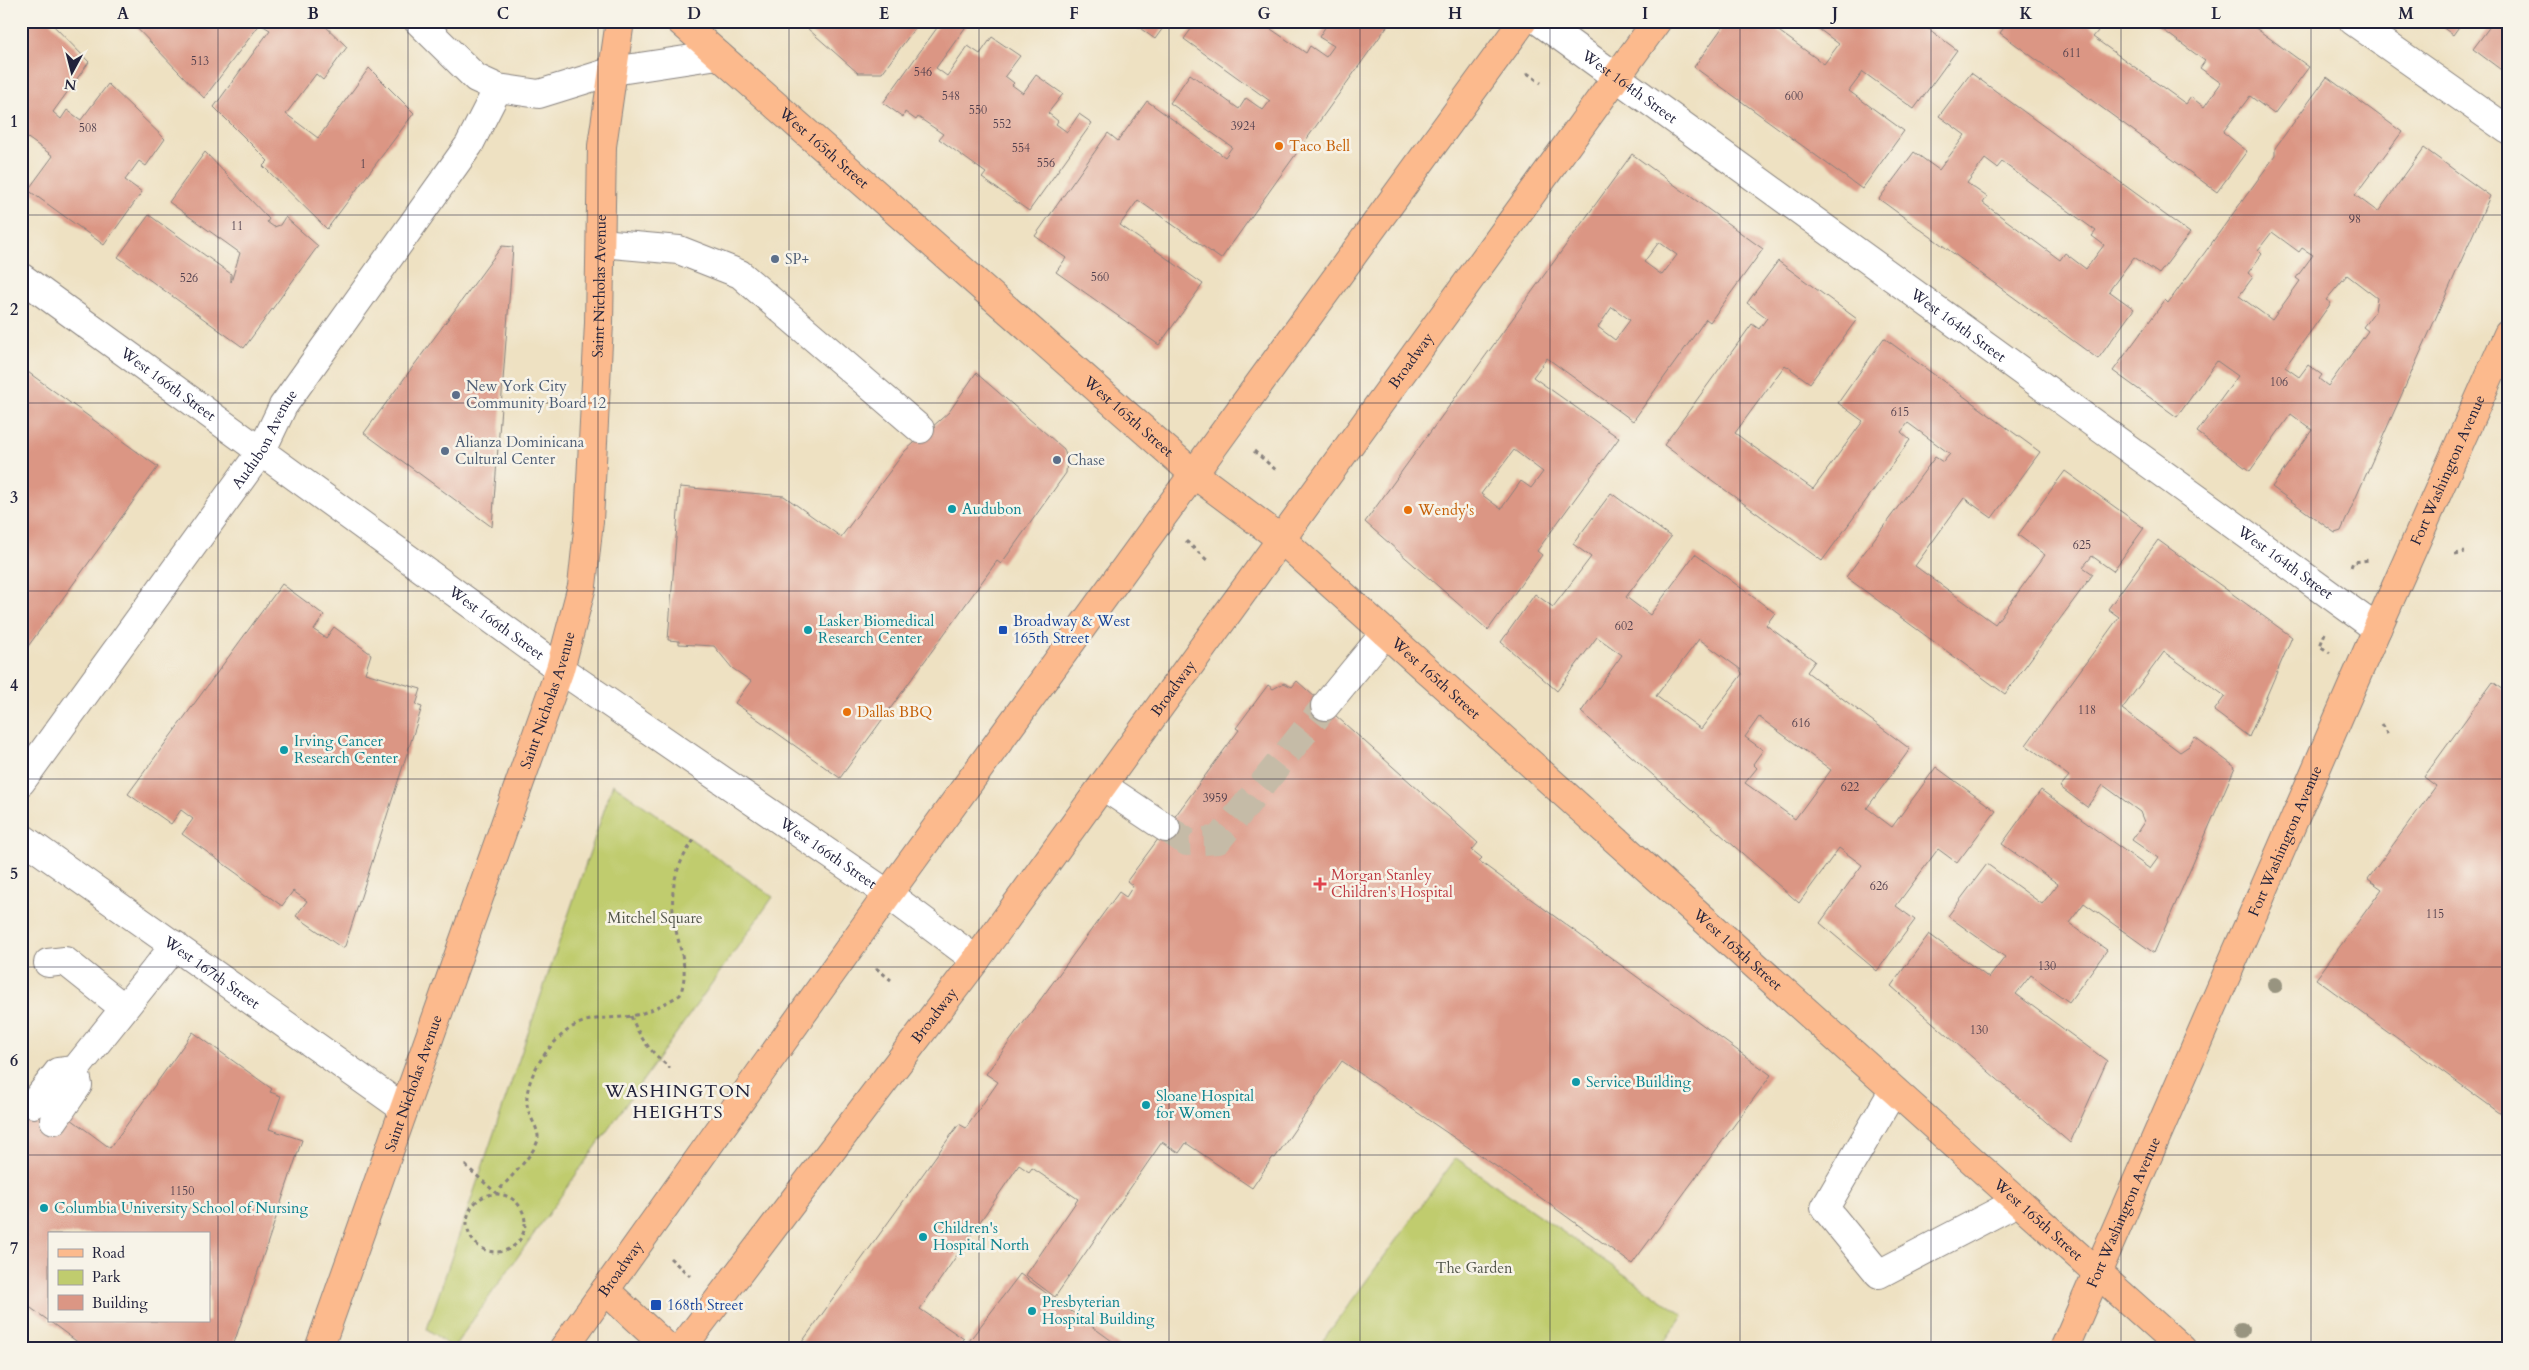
<svg xmlns="http://www.w3.org/2000/svg" width="2529" height="1370" font-family="Cardo,serif">
  <style>
    .green { fill: #c0cc6e; stroke: #717754 }
    .building { fill: #db9684; fill-rule: evenodd }
    .lines { fill: none; stroke-linecap: round; stroke-linejoin: round }
    .minor-tunnel { stroke: #c5bba7; stroke-width: 28; stroke-dasharray: 28 14; stroke-linecap: butt }
    .minor-casing { stroke: #88827e; stroke-width: 30 }
    .major-casing { stroke: #88827e; stroke-width: 30 }
    .path { stroke: #88827e; stroke-width: 3; stroke-dasharray: 4 4; stroke-linecap: butt }
    .minor { stroke: #fff; stroke-width: 28 }
    .major { stroke: #fcba8d; stroke-width: 28 }
    .tree { fill: #989480 }
    .grid { fill: none; stroke: #22223b; stroke-width: 1; stroke-opacity: 0.55 }
    .food-dot { fill: #e8710a; stroke: #f7f3e8; stroke-width: 2 }
    .service-dot { fill: #5c6f8a; stroke: #f7f3e8; stroke-width: 2 }
    .culture-dot { fill: #0f9aa8; stroke: #f7f3e8; stroke-width: 2 }
    .transit-dot { fill: #1a4fb4; stroke: #f7f3e8; stroke-width: 2 }
    .health-dot { fill: #e0444e; stroke: #f7f3e8; stroke-width: 2 }
    .labels { text-anchor: middle; stroke-width: 5; stroke-linejoin: round; paint-order: stroke }
    .number-label { font-size: 12px; fill: #503f4d }
    .street-label { font-size: 15px; fill: #22223b; stroke: #f7f3e8 }
    .food-label { font-size: 15px; fill: #c56008; stroke: #f7f3e8; text-anchor: start }
    .service-label { font-size: 15px; fill: #4e5e75; stroke: #f7f3e8; text-anchor: start }
    .culture-label { font-size: 15px; fill: #0d838f; stroke: #f7f3e8; text-anchor: start }
    .transit-label { font-size: 15px; fill: #164399; stroke: #f7f3e8; text-anchor: start }
    .health-label { font-size: 15px; fill: #be3a42; stroke: #f7f3e8; text-anchor: start }
    .park-label { font-size: 15px; fill: #51554a; stroke: #f7f3e8 }
    .quarter-label { font-size: 18px; letter-spacing: 1px; fill: #22223b; stroke: #f7f3e8 }
    .neatline { fill: none; stroke: #22223b; stroke-width: 2 }
    .grid-label { font-size: 16px; text-anchor: middle; font-weight: bold; fill: #22223b }
  </style>
  <rect width="100%" height="100%" fill="#f7f3e8"/>
  <filter id="ink" filterUnits="userSpaceOnUse"><feTurbulence type="fractalNoise" baseFrequency=".02" numOctaves="2"/><feDisplacementMap in="SourceGraphic" scale="10" xChannelSelector="R" yChannelSelector="G"/><feConvolveMatrix kernelMatrix="1 2 1 2 8 2 1 2 1" color-interpolation-filters="sRGB"/></filter>
  <filter id="wash" filterUnits="userSpaceOnUse"><feTurbulence type="fractalNoise" baseFrequency=".0096" numOctaves="4" result="noise"/><feDisplacementMap in="SourceGraphic" scale="20" xChannelSelector="R" yChannelSelector="G"/><feGaussianBlur stdDeviation="1.12" result="paint"/><feColorMatrix in="noise" values="0 0 0 0 0 0 0 0 0 0 0 0 0 0 0 0 0 1.4 0 .05"/><feComposite in="paint" operator="in"/></filter>
  <g filter="url(#wash)">
    <rect width="100%" height="100%" fill="#eee1c2"/>
    <g class="green">
      <polygon points="613,784 773,897 453,1348 427,1329"/>
      <polygon points="1456,1158 1683,1315 1659,1349 1321,1349 1318,1347"/>
    </g>
    <g id="blocks">
      <g class="building">
        <polygon points="21,21 49,21 89,62 53,112 61,119 67,110 81,120 108,84 165,139 146,166 139,161 125,180 142,192 104,245 28,190 53,156 25,136 21,141"/>
        <polygon points="130,21 320,21 347,47 323,80 316,74 286,114 318,138 369,68 414,113 327,229 263,166 268,161 214,107 270,30 260,24 204,98"/>
        <polygon points="799,21 920,21 882,73 858,73"/>
        <polygon points="942,21 970,21 936,68 947,76 968,46 980,54 992,37 1020,56 1005,76 1014,83 1012,85 1023,93 1036,75 1063,94 1048,113 1058,121 1056,124 1067,132 1079,114 1092,123 1029,211 982,178 986,173 939,139 943,134 918,117 916,120 905,112 903,117 883,103"/>
        <polygon points="1130,21 1168,21 1155,39"/>
        <polygon points="1197,21 1272,21 1268,27 1306,53 1310,46 1326,57 1334,46 1319,37 1329,21 1391,21 1221,259 1138,200 1120,225 1203,284 1159,345 1056,272 1066,258 1035,236 1108,133 1118,141 1147,101 1225,157 1232,147 1170,103 1190,74 1239,109 1246,98 1263,110 1270,101 1184,39"/>
        <polygon points="1727,21 1765,21 1824,64 1839,44 1808,21 1918,21 1957,50 1914,109 1863,72 1849,91 1904,131 1862,189 1694,67"/>
        <polygon points="2009,21 2084,21 2098,31 2093,37 2186,104 2191,97 2204,107 2221,83 2200,68 2205,61 2151,21 2246,21 2309,67 2274,114 2250,96 2223,132 2247,151 2217,192 2000,33"/>
        <polygon points="2434,21 2463,21 2453,35"/>
        <polygon points="2494,21 2508,21 2508,75 2473,49"/>
        <path d="M1971,73l219,160 -31,41 -25,-17 -25,34 25,18 -36,50 -219,-160 35,-47 25,18 26,-35 -26,-19zM1985,159l12,9 5,-6 94,69 -4,5 12,9 -18,24 -21,-16 -5,7 -77,-57 4,-6 -20,-14z"/>
        <path d="M2327,77l75,55 -47,63 23,17 46,-64 66,48 -149,335 -6,2 -63,-46 40,-57 -21,-16 -41,57 -53,-39 41,-56 -21,-15 -40,56 -64,-46 52,-71 3,3 107,-147v-8zM2272,232l27,20 3,-4 11,7 -17,23 4,3 -28,39 -33,-24 14,-19 -5,-4 14,-19 -4,-4zM2347,275l30,23 -2,13 -12,16 5,4 -40,55 -9,-7 3,-4 -14,-10 -9,12 -14,-10 46,-64 -5,-3z"/>
        <polygon points="205,152 269,219 267,222 274,227 280,225 285,217 318,246 244,348 118,257 149,215 231,274 231,282 240,253 169,202"/>
        <path d="M1632,154l131,95 -53,73 -4,-3 -73,102 -86,-63 -14,19 86,61 -82,113 5,4 -54,75 -123,-108zM1659,242l18,13 -15,20 -18,-13zM1612,307l18,13 -15,20 -17,-13zM1514,450l29,22 -12,16 -10,-7 -20,28 -20,-15z"/>
        <polygon points="502,246 513,247 492,527 364,433"/>
        <polygon points="1778,261 1857,319 1810,383 1785,365 1735,433 1751,445 1813,489 1863,421 1838,403 1884,338 2040,452 1992,518 1964,498 1915,566 1995,624 2045,555 2018,535 2065,471 2144,528 2113,571 2092,556 2083,567 2093,574 2005,694 1846,577 1935,457 1943,462 1950,454 1908,423 1901,432 1910,440 1822,561 1664,445 1752,324 1759,329 1767,318 1747,303"/>
        <polygon points="21,367 158,467 21,656 21,596 24,591 21,589"/>
        <polygon points="976,373 1064,449 1067,459 1066,473 1001,564 997,561 840,778 735,703 751,681 732,668 714,646 679,644 679,641 668,640 680,487 784,496 841,537 905,451 949,412"/>
        <path d="M1611,493l60,44 -45,60 24,18 45,-61 80,59 -9,12 49,36 -8,11 103,77 -43,59 25,19 44,-60 60,44 -39,52 -19,-14 -42,57 19,14 -38,51 -57,-48 42,-58 -23,-17 -40,55 -218,-191 41,-57 -25,-18 -40,54 -56,-49 34,-48 18,13 38,-50 -18,-13zM1699,639l41,30 2,5 -41,55 -45,-33zM1759,717l72,53 -36,49 -50,-36 12,-15 -4,-4 10,-14 -18,-13z"/>
        <polygon points="2158,540 2292,637 2249,737 2214,711 2225,696 2164,652 2122,709 2180,752 2189,746 2195,737 2235,767 2154,953 2084,903 2069,923 2107,950 2069,1002 2031,975 2016,994 2107,1061 2070,1143 1891,986 1929,934 1989,978 2005,957 1948,916 1987,864 2042,904 2058,884 2002,844 2041,790 2150,869 2158,858 2132,840 2144,822 2140,812 2103,785 2087,807 2060,787 2069,776 2026,745 2119,617 2108,609"/>
        <polygon points="282,584 324,615 314,630 326,638 334,627 371,654 365,673 421,689 416,705 422,707 345,946 342,948 296,916 307,901 293,891 282,906 182,834 193,819 181,810 171,824 128,794"/>
        <polygon points="1297,681 1478,843 1472,850 1482,858 1479,861 1771,1075 1632,1264 1519,1182 1342,1061 1275,1158 1273,1157 1252,1188 1186,1143 1179,1153 1162,1142 1055,1297 1026,1275 1078,1199 1032,1168 1029,1172 1019,1165 920,1309 964,1339 957,1349 797,1349 959,1124 966,1128 998,1082 986,1074 1119,892 1126,897 1133,886 1127,881 1239,730 1236,728 1268,685 1273,689 1284,683 1292,687"/>
        <polygon points="2493,682 2508,693 2508,1119 2316,979 2382,889 2368,879 2436,786 2424,777"/>
        <polygon points="193,1032 272,1089 270,1092 281,1096 269,1129 302,1140 232,1349 87,1349 49,1321 209,1321 209,1234 49,1234 49,1321 21,1301 21,1095 65,1128 71,1119 110,1148"/>
        <polygon points="1020,1274 1123,1349 963,1349"/>
      </g>
    </g>
  </g>
  <g filter="url(#ink)">
    <use href="#blocks" fill-opacity="0" stroke="#88827e" stroke-width="1"/>
    <g class="lines">
      <polyline class="minor-tunnel" points="1166,828 1187,842 1218,840 1325,706"/>
      <g class="minor-casing">
        <g id="minor">
          <polyline points="418,21 476,78 498,88 539,94 613,71 718,55"/>
          <path id="s1" d="M1539,21l838,608"/>
          <polyline points="2353,21 2508,130"/>
          <polyline points="601,243 679,250 740,274 920,429"/>
          <path id="s2" d="M21,277l539,392 328,225 88,66"/>
          <polyline points="1325,706 1385,633"/>
          <path id="s3" d="M21,782l241,-332 21,-44 186,-261 29,-57"/>
          <polyline points="1103,786 1166,828"/>
          <path id="s4" d="M21,837l382,271"/>
          <polyline points="48,963 65,961 124,1008"/>
          <polyline points="1893,1091 1825,1208 1879,1274 2017,1202"/>
          <polyline points="33,1104 58,1072 75,1070 175,945"/>
          <polyline points="54,1120 78,1085 75,1070"/>
        </g>
      </g>
      <g class="major-casing">
        <g id="major">
          <path id="s5" d="M680,21l514,453 87,65 901,810"/>
          <polyline points="605,1290 669,1349"/>
          <path id="s6" d="M319,1349l241,-680 22,-83 7,-65 10,-198 3,-177 18,-125"/>
          <path id="s7" d="M563,1349l325,-455 635,-873"/>
          <path id="s8" d="M681,1349l295,-389 681,-939"/>
          <path id="s9" d="M2064,1349l313,-720 131,-295"/>
        </g>
      </g>
      <g class="path">
        <polyline points="1527,73 1541,83"/>
        <polyline points="1254,451 1276,470"/>
        <polyline points="1186,541 1209,562"/>
        <polyline points="2455,554 2465,552"/>
        <polyline points="2351,567 2353,562 2369,560"/>
        <polyline points="2325,633 2320,646 2330,653"/>
        <polyline points="2381,724 2389,736"/>
        <polyline points="876,968 891,980"/>
        <path d="M631,1016c9,23 20,36 39,52"/>
        <path d="M465,1165l31,28c10,-11 40,-40 42,-54 1,-12 -10,-22 -11,-35 -3,-28 26,-68 51,-80 17,-8 35,-5 53,-8 17,-3 33,-12 49,-21 8,-22 3,-37 -3,-60 -9,-40 -5,-65 19,-98"/>
        <circle cx="496" cy="1223" r="29"/>
        <polyline points="670,1258 690,1276"/>
      </g>
      <use href="#minor" class="minor"/>
      <use href="#major" class="major"/>
    </g>
    <g class="tree">
      <circle cx="2275" cy="985" r="8"/>
      <circle cx="2241" cy="1330" r="8"/>
    </g>
  </g>
  <path class="grid" d="M218,21v1328M408,21v1328M598,21v1328M789,21v1328M979,21v1328M1169,21v1328M1360,21v1328M1550,21v1328M1740,21v1328M1931,21v1328M2121,21v1328M2311,21v1328M21,215h2487M21,403h2487M21,591h2487M21,779h2487M21,967h2487M21,1155h2487"/>
  <g class="food-dot">
    <circle cx="1279" cy="146" r="5"/>
    <circle cx="1408" cy="510" r="5"/>
    <circle cx="847" cy="712" r="5"/>
  </g>
  <g class="service-dot">
    <circle cx="775" cy="259" r="5"/>
    <circle cx="456" cy="395" r="5"/>
    <circle cx="445" cy="451" r="5"/>
    <circle cx="1057" cy="460" r="5"/>
  </g>
  <g class="culture-dot">
    <circle cx="952" cy="509" r="5"/>
    <circle cx="808" cy="630" r="5"/>
    <circle cx="284" cy="750" r="5"/>
    <circle cx="1576" cy="1082" r="5"/>
    <circle cx="1146" cy="1105" r="5"/>
    <circle cx="44" cy="1208" r="5"/>
    <circle cx="923" cy="1237" r="5"/>
    <circle cx="1032" cy="1311" r="5"/>
  </g>
  <g class="transit-dot">
    <rect x="998" y="625" width="10" height="10" rx="2.5"/>
    <rect x="650" y="1299" width="12" height="12" rx="2.5"/>
  </g>
  <path class="health-dot" d="M1317.5 876.5h5v5h5v5h-5v5h-5v-5h-5v-5h5z"/>
  <g class="labels">
    <g class="number-label">
      <text x="2072" y="57">611</text>
      <text x="200" y="65">513</text>
      <text x="923" y="76">546</text>
      <text x="951" y="100">548</text>
      <text x="1794" y="100">600</text>
      <text x="978" y="114">550</text>
      <text x="1002" y="128">552</text>
      <text x="1243" y="130">3924</text>
      <text x="88" y="132">508</text>
      <text x="1021" y="152">554</text>
      <text x="1046" y="167">556</text>
      <text x="363" y="168">1</text>
      <text x="2355" y="223">98</text>
      <text x="237" y="230">11</text>
      <text x="1100" y="281">560</text>
      <text x="189" y="282">526</text>
      <text x="2279" y="386">106</text>
      <text x="1900" y="416">615</text>
      <text x="2082" y="549">625</text>
      <text x="1624" y="630">602</text>
      <text x="2087" y="714">118</text>
      <text x="1801" y="727">616</text>
      <text x="1850" y="791">622</text>
      <text x="1215" y="802">3959</text>
      <text x="1879" y="890">626</text>
      <text x="2435" y="918">115</text>
      <text x="2047" y="970">130</text>
      <text x="1979" y="1034">130</text>
      <text x="182" y="1195">1150</text>
    </g>
    <g class="street-label">
      <text dy="5" stroke="none"><textPath href="#s1" startOffset="112">West 164th Street</textPath></text>
      <text dy="5" stroke="none"><textPath href="#s5" startOffset="192">West 165th Street</textPath></text>
      <text dy="5" stroke="none"><textPath href="#s6" startOffset="1108">Saint Nicholas Avenue</textPath></text>
      <text dy="5" stroke="none"><textPath href="#s1" startOffset="518">West 164th Street</textPath></text>
      <text dy="5" stroke="none"><textPath href="#s8" startOffset="1229">Broadway</textPath></text>
      <text dy="5" stroke="none"><textPath href="#s2" startOffset="182">West 166th Street</textPath></text>
      <text dy="5" stroke="none"><textPath href="#s5" startOffset="598">West 165th Street</textPath></text>
      <text dy="5" stroke="none"><textPath href="#s3" startOffset="421">Audubon Avenue</textPath></text>
      <text dy="5" stroke="none"><textPath href="#s9" startOffset="959">Fort Washington Avenue</textPath></text>
      <text dy="5" stroke="none"><textPath href="#s1" startOffset="922">West 164th Street</textPath></text>
      <text dy="5" stroke="none"><textPath href="#s2" startOffset="588">West 166th Street</textPath></text>
      <text dy="5" stroke="none"><textPath href="#s5" startOffset="1002">West 165th Street</textPath></text>
      <text dy="5" stroke="none"><textPath href="#s8" startOffset="824">Broadway</textPath></text>
      <text dy="5" stroke="none"><textPath href="#s6" startOffset="688">Saint Nicholas Avenue</textPath></text>
      <text dy="5" stroke="none"><textPath href="#s9" startOffset="554">Fort Washington Avenue</textPath></text>
      <text dy="5" stroke="none"><textPath href="#s2" startOffset="992">West 166th Street</textPath></text>
      <text dy="5" stroke="none"><textPath href="#s5" startOffset="1408">West 165th Street</textPath></text>
      <text dy="5" stroke="none"><textPath href="#s4" startOffset="234">West 167th Street</textPath></text>
      <text dy="5" stroke="none"><textPath href="#s8" startOffset="419">Broadway</textPath></text>
      <text dy="5" stroke="none"><textPath href="#s6" startOffset="282">Saint Nicholas Avenue</textPath></text>
      <text dy="5" stroke="none"><textPath href="#s9" startOffset="149">Fort Washington Avenue</textPath></text>
      <text dy="5" stroke="none"><textPath href="#s5" startOffset="1812">West 165th Street</textPath></text>
      <text dy="5" stroke="none"><textPath href="#s7" startOffset="99">Broadway</textPath></text>
    </g>
    <g class="food-label">
      <text x="1289" y="151">Taco Bell</text>
      <text x="1418" y="515">Wendy's</text>
      <text x="857" y="717">Dallas BBQ</text>
    </g>
    <g class="service-label">
      <text x="785" y="264">SP+</text>
      <text x="466" y="391">New York City<tspan x="466" dy="17">Community Board 12</tspan></text>
      <text x="455" y="447">Alianza Dominicana<tspan x="455" dy="17">Cultural Center</tspan></text>
      <text x="1067" y="465">Chase</text>
    </g>
    <g class="culture-label">
      <text x="962" y="514">Audubon</text>
      <text x="818" y="626">Lasker Biomedical<tspan x="818" dy="17">Research Center</tspan></text>
      <text x="294" y="746">Irving Cancer<tspan x="294" dy="17">Research Center</tspan></text>
      <text x="1586" y="1087">Service Building</text>
      <text x="1156" y="1101">Sloane Hospital<tspan x="1156" dy="17">for Women</tspan></text>
      <text x="54" y="1213">Columbia University School of Nursing</text>
      <text x="933" y="1233">Children's<tspan x="933" dy="17">Hospital North</tspan></text>
      <text x="1042" y="1307">Presbyterian<tspan x="1042" dy="17">Hospital Building</tspan></text>
    </g>
    <g class="transit-label">
      <text x="1013" y="626">Broadway &amp; West<tspan x="1013" dy="17">165th Street</tspan></text>
      <text x="667" y="1310">168th Street</text>
    </g>
    <g class="health-label">
      <text x="1331" y="880">Morgan Stanley<tspan x="1331" dy="17">Children's Hospital</tspan></text>
    </g>
    <g class="park-label">
      <text x="655" y="923">Mitchel Square</text>
      <text x="1474" y="1273">The Garden</text>
    </g>
    <g class="quarter-label">
      <text x="678" y="1097">WASHINGTON<tspan x="678" dy="21">HEIGHTS</tspan></text>
    </g>
  </g>
  <rect width="2529" height="1370" fill="none" stroke="#f7f3e8" stroke-width="55"/>
  <rect x="48" y="1232" width="162" height="90" fill="#f7f3e8" stroke="#a29fa3"/>
  <rect x="58" y="1249" width="25" height="8" fill="#fcba8d" stroke="#a29fa3"/>
  <text x="92" y="1258" font-size="15" fill="#22223b">Road</text>
  <rect x="58" y="1270" width="25" height="15" fill="#c0cc6e" stroke="#a29fa3"/>
  <text x="92" y="1282" font-size="15" fill="#22223b">Park</text>
  <rect x="58" y="1295" width="25" height="15" fill="#db9684" stroke="#a29fa3"/>
  <text x="92" y="1308" font-size="15" fill="#22223b">Building</text>
  <g transform="translate(72 72) rotate(187)" stroke="#f7f3e8" stroke-width="4" paint-order="stroke">
  <path d="M0-4L9 19L0 12L-9 19Z" fill="#22223b"/>
  <text y="-8" font-size="14" font-weight="bold" text-anchor="middle" fill="#22223b">N</text>
  </g>
  <rect x="28" y="28" width="2474" height="1314" class="neatline"/>
  <g class="grid-label">
    <text x="123" y="19">A</text>
    <text x="313" y="19">B</text>
    <text x="503" y="19">C</text>
    <text x="694" y="19">D</text>
    <text x="884" y="19">E</text>
    <text x="1074" y="19">F</text>
    <text x="1264" y="19">G</text>
    <text x="1455" y="19">H</text>
    <text x="1645" y="19">I</text>
    <text x="1835" y="19">J</text>
    <text x="2026" y="19">K</text>
    <text x="2216" y="19">L</text>
    <text x="2406" y="19">M</text>
    <text x="14" y="127">1</text>
    <text x="14" y="315">2</text>
    <text x="14" y="503">3</text>
    <text x="14" y="691">4</text>
    <text x="14" y="879">5</text>
    <text x="14" y="1066">6</text>
    <text x="14" y="1254">7</text>
  </g>
</svg>
